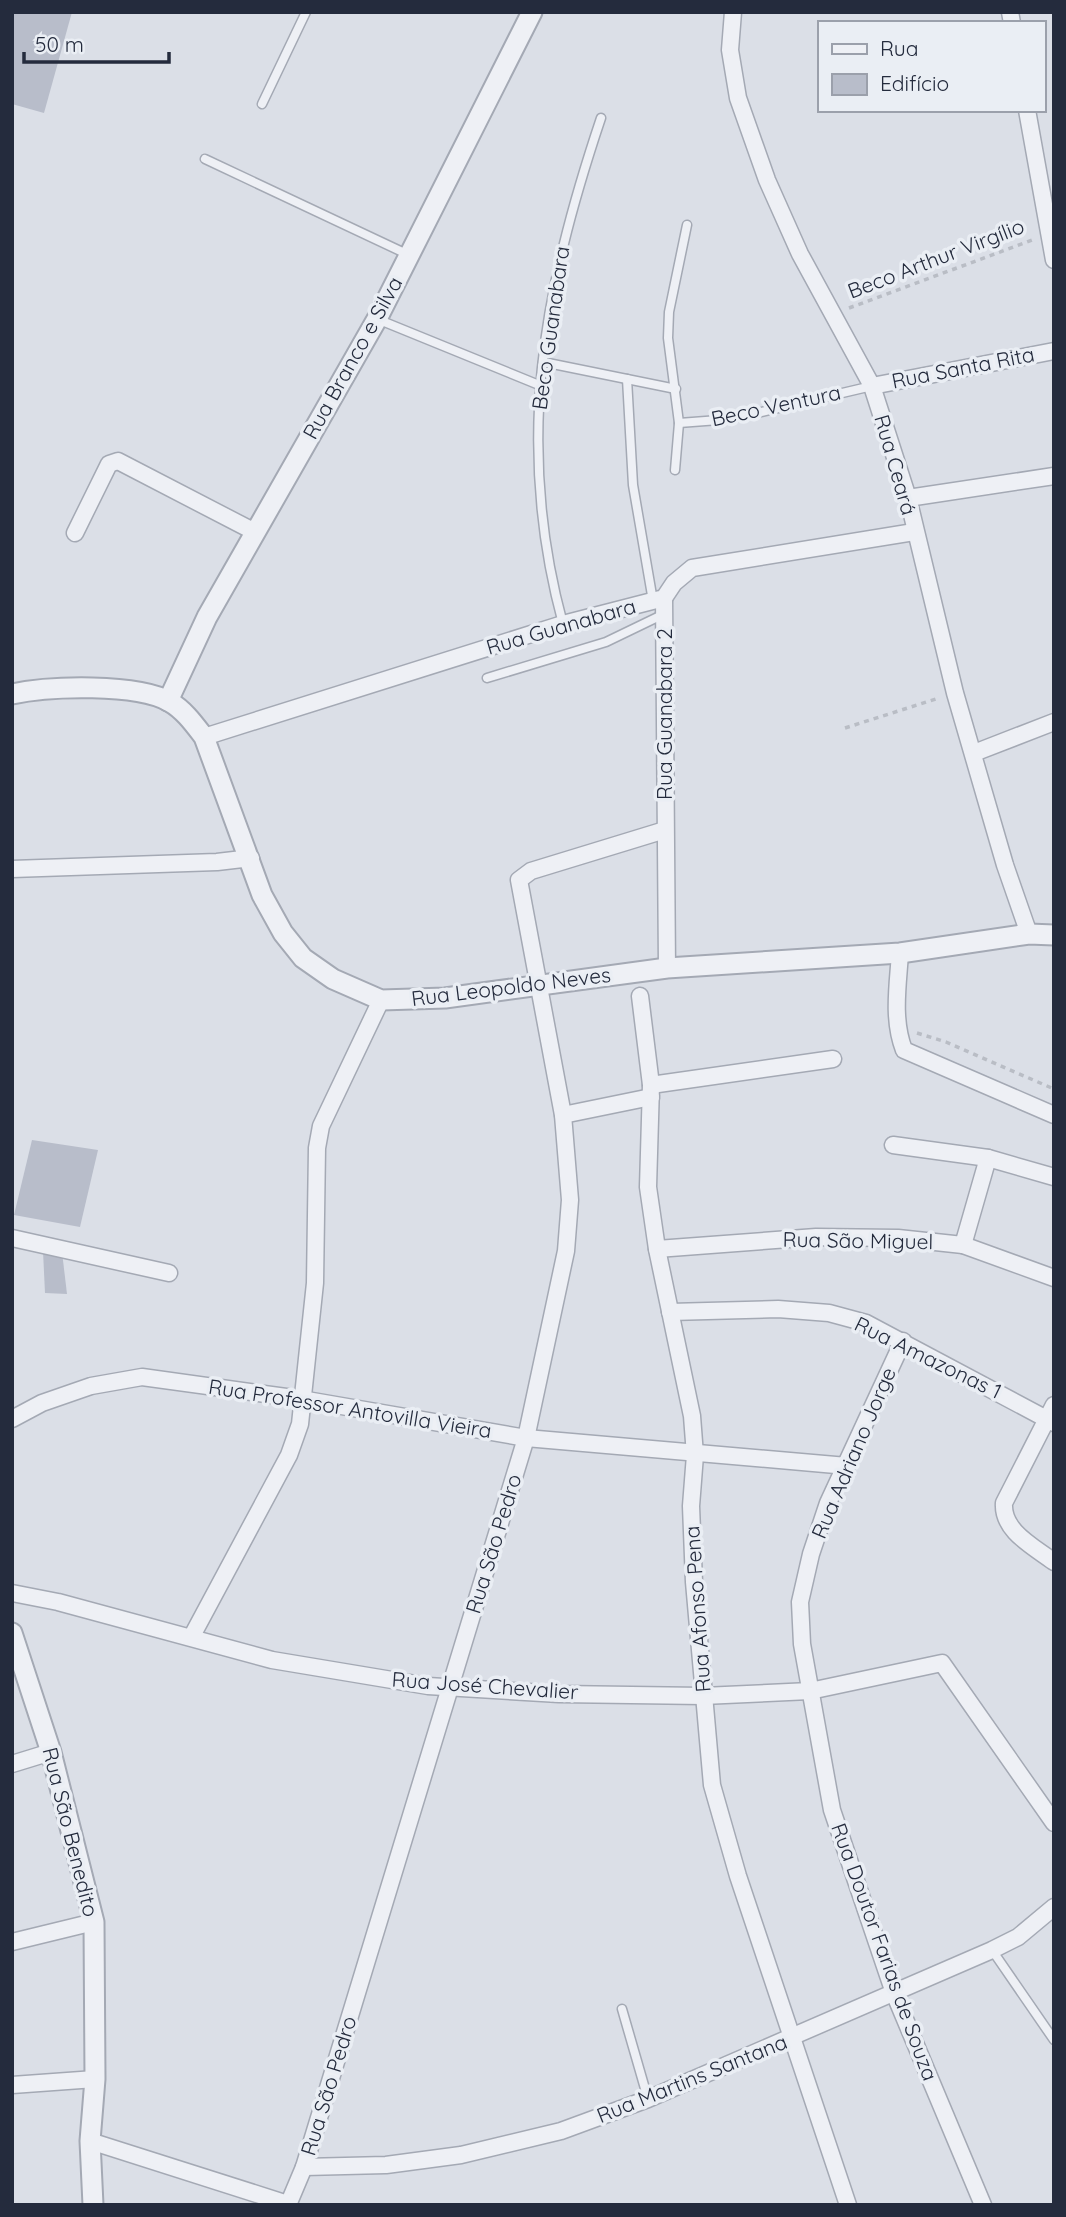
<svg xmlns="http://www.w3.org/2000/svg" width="1066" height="2217" font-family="Quicksand,sans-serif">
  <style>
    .building { fill: #b8bdca }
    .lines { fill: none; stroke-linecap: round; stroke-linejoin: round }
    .service-casing { stroke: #a4a9b4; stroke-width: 11 }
    .minor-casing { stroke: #a4a9b4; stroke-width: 19 }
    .tertiary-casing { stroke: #a4a9b4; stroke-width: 23 }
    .path { stroke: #b9bdc5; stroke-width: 3.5; stroke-dasharray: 5 5; stroke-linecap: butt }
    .service { stroke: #eef0f5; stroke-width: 8 }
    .minor { stroke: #eef0f5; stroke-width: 16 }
    .tertiary { stroke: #eef0f5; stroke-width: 19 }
    .labels { text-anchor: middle; stroke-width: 7; stroke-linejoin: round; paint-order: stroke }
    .street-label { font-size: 21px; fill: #242b3d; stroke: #eaeef4 }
  </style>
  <rect width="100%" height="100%" fill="#dbdfe7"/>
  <g class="building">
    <polygon points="12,12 72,12 44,113 12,104"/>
    <polygon points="32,1140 98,1150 80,1227 14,1215"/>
    <polygon points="43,1251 62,1252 67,1294 45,1293"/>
  </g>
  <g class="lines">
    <g class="service-casing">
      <g id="service">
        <polyline points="262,104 306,12"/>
        <polyline points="205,159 409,255"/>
        <polyline points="377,319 539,385"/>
        <polyline points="543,362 676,389"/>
        <polyline points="627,379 633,485 653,601"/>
        <polyline points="679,423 732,419 872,386"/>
        <polyline points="675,470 679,423 668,338 669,312 687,225"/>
        <path d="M563,624c-49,-180 -20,-333 38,-506"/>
        <polyline points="487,678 606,642 664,614"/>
        <polyline points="992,1950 1054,2040"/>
        <polyline points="622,2009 648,2099"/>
      </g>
    </g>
    <g class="minor-casing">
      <g id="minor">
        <polyline points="733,12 730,50 738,98 767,180 800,254 872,386 908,498 955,693 1005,865 1029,934"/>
        <polyline points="1010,12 1012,23"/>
        <polyline points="1027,110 1054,260"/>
        <polyline points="872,386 1054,351"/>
        <polyline points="908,498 1054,476"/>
        <polyline points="75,533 109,464 118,461 255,532"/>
        <polyline points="664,598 667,968"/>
        <polyline points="204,737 563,624 664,598 674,583 692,568 914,532"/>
        <polyline points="974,753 1054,722"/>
        <polyline points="12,869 217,862 251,858"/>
        <path d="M900,953c-2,32 -8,66 4,97l150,65"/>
        <polyline points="640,996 651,1085 648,1187 657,1249 692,1416 695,1455 691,1506 694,1582 712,1785 738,1876 848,2205"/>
        <polyline points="651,1085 833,1059"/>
        <polyline points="563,1115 651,1097"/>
        <polyline points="893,1145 988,1158 1054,1177"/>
        <polyline points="12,1238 169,1273"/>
        <polyline points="963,1245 988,1158"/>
        <polyline points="657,1249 816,1237 898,1238 963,1245 1054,1278"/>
        <polyline points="670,1312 778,1309 829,1313 866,1323 1054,1423"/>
        <polyline points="903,1341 828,1503 811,1554 800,1602 802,1644 832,1810 894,1993 983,2205"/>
        <path d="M1054,1405l-50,98c-2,28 29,43 50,59"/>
        <polyline points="12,1419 42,1403 91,1386 142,1377 301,1399 526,1438 847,1466"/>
        <polyline points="12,1593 58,1602 272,1660 428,1686 559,1694 703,1696 810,1691 942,1663 1054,1823"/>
        <polyline points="192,1636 289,1455 300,1424 315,1283 317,1148 321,1126 381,1000"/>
        <polyline points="12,1764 51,1752"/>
        <polyline points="12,1942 94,1922"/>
        <polyline points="12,2085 95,2079"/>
        <polyline points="90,2141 288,2204"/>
        <polyline points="304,2167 386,2165 461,2155 561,2131 648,2099 992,1950 1018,1937 1054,1907"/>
        <polyline points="288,2205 304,2167 526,1438 566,1251 570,1200 563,1115 519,880 531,871 665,830"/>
      </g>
    </g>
    <g class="tertiary-casing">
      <g id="tertiary">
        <path d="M12,694c37,-8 125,-11 158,8 14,8 24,22 34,35l58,158 21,38 20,25 30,21 48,21 64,-2 222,-30 233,-15 129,-19 25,1"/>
        <polyline points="168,701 207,617 377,319 532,12"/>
        <polyline points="12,1633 51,1752 94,1922 95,2079 90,2141 93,2205"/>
      </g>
    </g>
    <g class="path">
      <polyline points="849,308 1035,239"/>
      <polyline points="845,728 939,698"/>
      <polyline points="917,1033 946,1042 1054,1089"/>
    </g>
    <use href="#service" class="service"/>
    <use href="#minor" class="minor"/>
    <use href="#tertiary" class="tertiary"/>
  </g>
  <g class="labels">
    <g class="street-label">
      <text transform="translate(936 259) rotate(-21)" y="7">Beco Arthur Virgílio</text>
      <text transform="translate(551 328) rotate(-82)" y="7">Beco Guanabara</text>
      <text transform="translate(353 358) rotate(-61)" y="7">Rua Branco e Silva</text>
      <text transform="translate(963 368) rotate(-11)" y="7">Rua Santa Rita</text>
      <text transform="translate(776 406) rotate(-12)" y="7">Beco Ventura</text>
      <text transform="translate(895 465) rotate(74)" y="7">Rua Ceará</text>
      <text transform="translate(561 627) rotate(-16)" y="7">Rua Guanabara</text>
      <text transform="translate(665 714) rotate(-90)" y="7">Rua Guanabara 2</text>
      <text transform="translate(511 987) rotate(-7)" y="7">Rua Leopoldo Neves</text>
      <text transform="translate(858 1241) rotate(1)" y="7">Rua São Miguel</text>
      <text transform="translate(928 1358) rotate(26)" y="7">Rua Amazonas 1</text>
      <text transform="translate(350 1409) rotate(9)" y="7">Rua Professor Antovilla Vieira</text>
      <text transform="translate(854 1453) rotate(-67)" y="7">Rua Adriano Jorge</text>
      <text transform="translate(494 1544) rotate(-73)" y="7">Rua São Pedro</text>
      <text transform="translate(698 1609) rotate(-94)" y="7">Rua Afonso Pena</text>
      <text transform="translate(485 1686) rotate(4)" y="7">Rua José Chevalier</text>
      <text transform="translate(70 1832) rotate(76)" y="7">Rua São Benedito</text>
      <text transform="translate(884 1952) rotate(70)" y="7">Rua Doutor Farias de Souza</text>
      <text transform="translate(692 2079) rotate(-22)" y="7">Rua Martins Santana</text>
      <text transform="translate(329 2086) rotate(-73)" y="7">Rua São Pedro</text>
    </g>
  </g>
  <rect width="1066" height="2217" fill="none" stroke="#242b3d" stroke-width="28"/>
  <rect x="818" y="21" width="228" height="91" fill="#eaeef4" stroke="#9ba0ab" stroke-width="2"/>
  <rect x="832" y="44" width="35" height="10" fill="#eef0f5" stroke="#9ba0ab" stroke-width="2"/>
  <text x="880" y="56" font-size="21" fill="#242b3d">Rua</text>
  <rect x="832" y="74" width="35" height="21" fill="#b8bdca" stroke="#9ba0ab" stroke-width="2"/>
  <text x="880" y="91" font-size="21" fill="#242b3d">Edifício</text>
  <path d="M24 52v10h145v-10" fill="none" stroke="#242b3d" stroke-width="3.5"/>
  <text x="35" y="52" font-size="21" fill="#242b3d" stroke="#eaeef4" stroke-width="5" paint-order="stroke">50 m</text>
</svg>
